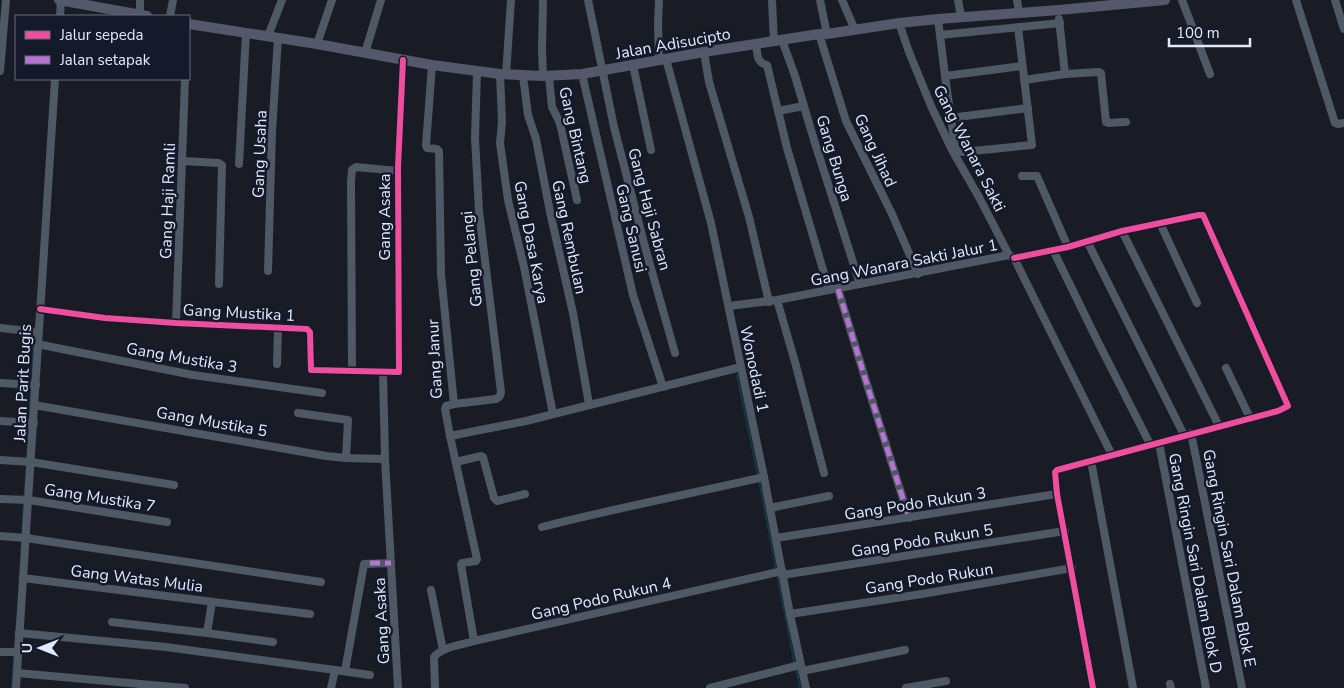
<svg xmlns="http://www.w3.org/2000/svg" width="1344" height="688" font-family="'Nunito Sans',sans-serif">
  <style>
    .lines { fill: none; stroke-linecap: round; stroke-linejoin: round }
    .stream { stroke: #123943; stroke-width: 2 }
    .minor { stroke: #4f5865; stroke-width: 8 }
    .major { stroke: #54586b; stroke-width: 10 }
    .quiet { stroke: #b673d3; stroke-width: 5; stroke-dasharray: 10 5; stroke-linecap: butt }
    .cycleway-casing { stroke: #141a2a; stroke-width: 9 }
    .cycleway { stroke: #ef4d9e; stroke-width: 6 }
    .labels { text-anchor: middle; stroke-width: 5; stroke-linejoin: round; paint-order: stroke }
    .street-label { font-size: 16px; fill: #e0eafc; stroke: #141a2a }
  </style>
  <rect width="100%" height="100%" fill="#191c25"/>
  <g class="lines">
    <g class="stream">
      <polyline points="737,375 758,476"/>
      <polyline points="32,381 34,339"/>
      <polyline points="29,421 31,386"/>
      <polyline points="27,459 29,426"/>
      <polyline points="759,480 776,569"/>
      <polyline points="24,499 27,463"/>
      <polyline points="22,536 24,503"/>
      <polyline points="21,551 22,541"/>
      <polyline points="777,574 795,665"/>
      <polyline points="14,651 17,618"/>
      <polyline points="796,669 800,688"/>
      <polyline points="12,688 14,656"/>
    </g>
    <g class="minor">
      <polyline points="543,0 542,49 543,76"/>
      <polyline points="588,0 614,127 645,247 675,353"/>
      <polyline points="659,0 658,24 659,60"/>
      <polyline points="772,0 774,42"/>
      <polyline points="820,0 827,34"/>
      <polyline points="842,0 855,30"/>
      <polyline points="958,0 961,16"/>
      <polyline points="1017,0 1019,12"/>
      <polyline points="1182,0 1210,74"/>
      <polyline points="1296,0 1335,123 1338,124 1344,123"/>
      <polyline points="1335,0 1344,29"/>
      <polyline points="140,15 140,0"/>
      <polyline points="60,16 61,0"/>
      <polyline points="170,16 173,0"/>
      <polyline points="938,19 945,76 955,147 956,150 962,152 1032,145 1018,27"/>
      <polyline points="1059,19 1065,74"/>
      <polyline points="899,23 909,52 931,106 952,150 980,199 1009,255"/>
      <polyline points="819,34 846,121 892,214 918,274"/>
      <polyline points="940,35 1060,23"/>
      <polyline points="268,36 282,0"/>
      <polyline points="782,40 795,76 814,140 860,284"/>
      <polyline points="317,44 332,0"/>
      <path d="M756,45c2,10 0,17 11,20l20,83 42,142"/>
      <polyline points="704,52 709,82 749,217 769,302"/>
      <polyline points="365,53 381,0"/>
      <polyline points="666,59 711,223 764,477 790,614 806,688"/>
      <polyline points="432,65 426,145 427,148 437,149 439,151 441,274 454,404 446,406 445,409 450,436 477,559 476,561 462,563 461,565 474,641"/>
      <polyline points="633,65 651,150"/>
      <polyline points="0,71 6,0"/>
      <polyline points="500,74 502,122 500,143 508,200 524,267 553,414"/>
      <polyline points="582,74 633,295 663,387"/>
      <polyline points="506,75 511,0"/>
      <polyline points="523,76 528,115 536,139 550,212 573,313 589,404"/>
      <polyline points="945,76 1022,66"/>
      <polyline points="549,77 552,107 559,121 561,128 577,200"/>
      <polyline points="1024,80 1065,74 1099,72 1101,73 1106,122 1108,123 1126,122"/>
      <polyline points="778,111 804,106"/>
      <polyline points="950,118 1028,108"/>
      <polyline points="182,161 219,163 222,165 219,284"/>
      <polyline points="239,164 246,33"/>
      <polyline points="1022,176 1037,176 1068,247"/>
      <polyline points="1160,223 1197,303"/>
      <polyline points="1122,231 1219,426"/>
      <polyline points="1087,241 1184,435"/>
      <polyline points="1053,250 1097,340 1150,444"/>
      <polyline points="1014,258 1068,247 1122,231 1199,215 1203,215 1288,406 1278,411 1057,470 1055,472 1057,494 1093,688"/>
      <polyline points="268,271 272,132 278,38"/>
      <polyline points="838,289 865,378 909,518"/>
      <polyline points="777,300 795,362 824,473"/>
      <polyline points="729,306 777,300 1009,255 1014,258 1112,455"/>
      <polyline points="40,309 105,318 176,323 307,329 310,332 311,370 399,372 398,167 403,60"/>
      <polyline points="176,323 185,79"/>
      <polyline points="0,328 38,332"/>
      <polyline points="37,344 193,375 322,393"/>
      <polyline points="277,364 278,328"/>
      <polyline points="1226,368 1250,418"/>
      <polyline points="352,371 351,181 352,170 356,167 398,171"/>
      <polyline points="383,373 385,459 398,688"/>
      <polyline points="0,383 36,385"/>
      <polyline points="454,404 496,399 500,396 501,392 479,211 475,138 477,71"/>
      <polyline points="34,405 326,456 346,458 385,459"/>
      <polyline points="298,413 348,420 346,458"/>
      <polyline points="0,421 34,423"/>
      <polyline points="1191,433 1242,688"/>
      <polyline points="450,436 526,421 741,367"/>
      <polyline points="1159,443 1206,688"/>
      <polyline points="0,460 31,462 174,485"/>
      <polyline points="1091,461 1133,688"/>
      <polyline points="456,462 481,456 483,457 494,498 497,501 525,494"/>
      <polyline points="0,499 29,500 167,522"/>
      <polyline points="770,508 829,496"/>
      <path d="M542,527c74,-19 148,-33 222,-50"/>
      <polyline points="0,536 26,538 321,582"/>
      <polyline points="776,538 1057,494"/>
      <polyline points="782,575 1065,531"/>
      <polyline points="23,578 310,614"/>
      <polyline points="431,590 443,650"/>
      <polyline points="790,614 922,594 1072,568"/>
      <polyline points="112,622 207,633 212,602"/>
      <polyline points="19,633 166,647 335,670"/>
      <polyline points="207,633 273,642"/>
      <polyline points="0,652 18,652"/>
      <polyline points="345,671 364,564 391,563"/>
      <polyline points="802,671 905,650"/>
      <polyline points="17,673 185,688"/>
      <polyline points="1170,684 1171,688"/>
      <path d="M16,688c13,-203 26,-406 39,-609"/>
      <polyline points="331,688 335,670 370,675"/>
      <path d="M435,688l-1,-31c8,-10 28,-12 40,-16l308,-70"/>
      <polyline points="710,688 800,665"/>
      <polyline points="906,688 946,681"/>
    </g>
    <g class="major">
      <polyline points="59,0 147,16"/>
      <polyline points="189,24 317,44 432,65 500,74 543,76 582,74 704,52 819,34 827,34 899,23 938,19 1059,10 1165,0"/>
    </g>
    <g class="quiet">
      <polyline points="838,289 865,378 909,518"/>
      <polyline points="370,563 391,563"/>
    </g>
    <g class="cycleway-casing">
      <g id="cycleway">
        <polyline points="1014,258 1068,247 1122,231 1199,215 1203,215 1288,406 1278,411 1057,470 1055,472 1057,494 1093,688"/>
        <polyline points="40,309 105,318 176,323 307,329 310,332 311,370 399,372 398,167 403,60"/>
      </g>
    </g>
    <use href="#cycleway" class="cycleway"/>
  </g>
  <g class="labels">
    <g class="street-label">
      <text transform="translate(673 43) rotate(-10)" y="6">Jalan Adisucipto</text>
      <text transform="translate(576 135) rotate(77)" y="6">Gang Bintang</text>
      <text transform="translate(970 148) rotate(63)" y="6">Gang Wanara Sakti</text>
      <text transform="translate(876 150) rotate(65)" y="6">Gang Jihad</text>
      <text transform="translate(259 154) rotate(-88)" y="6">Gang Usaha</text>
      <text transform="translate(835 158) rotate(73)" y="6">Gang Bunga</text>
      <text transform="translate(167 201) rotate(-88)" y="6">Gang Haji Ramli</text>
      <text transform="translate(650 209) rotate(75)" y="6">Gang Haji Sabran</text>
      <text transform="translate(384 217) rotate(-90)" y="6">Gang Asaka</text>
      <text transform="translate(632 228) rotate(77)" y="6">Gang Sanusi</text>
      <text transform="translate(570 237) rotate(78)" y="6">Gang Rembulan</text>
      <text transform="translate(532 242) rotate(79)" y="6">Gang Dasa Karya</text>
      <text transform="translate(471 259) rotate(-96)" y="6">Gang Pelangi</text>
      <text transform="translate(904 262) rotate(-11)" y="6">Gang Wanara Sakti Jalur 1</text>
      <text transform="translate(239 312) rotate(3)" y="6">Gang Mustika 1</text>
      <text transform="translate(182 357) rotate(10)" y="6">Gang Mustika 3</text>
      <text transform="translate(434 359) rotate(-93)" y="6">Gang Janur</text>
      <text transform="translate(755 369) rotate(78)" y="6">Wonodadi 1</text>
      <text transform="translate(22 383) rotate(-87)" y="6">Jalan Parit Bugis</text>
      <text transform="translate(212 421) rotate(10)" y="6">Gang Mustika 5</text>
      <text transform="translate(100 497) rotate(9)" y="6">Gang Mustika 7</text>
      <text transform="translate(915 503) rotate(-9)" y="6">Gang Podo Rukun 3</text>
      <text transform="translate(922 540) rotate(-9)" y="6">Gang Podo Rukun 5</text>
      <text transform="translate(1230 558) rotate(79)" y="6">Gang Ringin Sari Dalam Blok E</text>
      <text transform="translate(1196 563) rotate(79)" y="6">Gang Ringin Sari Dalam Blok D</text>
      <text transform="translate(137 578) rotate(7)" y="6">Gang Watas Mulia</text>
      <text transform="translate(929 578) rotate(-9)" y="6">Gang Podo Rukun</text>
      <text transform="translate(601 598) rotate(-13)" y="6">Gang Podo Rukun 4</text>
      <text transform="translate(381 621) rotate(-93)" y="6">Gang Asaka</text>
    </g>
  </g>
  <rect x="15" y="15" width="175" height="65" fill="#141a2a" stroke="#666d7e"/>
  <rect x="25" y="31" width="25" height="8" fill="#ef4d9e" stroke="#666d7e"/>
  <text x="60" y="40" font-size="15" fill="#e0eafc">Jalur sepeda</text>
  <rect x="25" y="56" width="25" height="8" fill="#b673d3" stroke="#666d7e"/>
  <text x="60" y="65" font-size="15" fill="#e0eafc">Jalan setapak</text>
  <g transform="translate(40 648) rotate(270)" stroke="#141a2a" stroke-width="4" paint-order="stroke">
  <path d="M0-4L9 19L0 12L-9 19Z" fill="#e0eafc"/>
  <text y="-8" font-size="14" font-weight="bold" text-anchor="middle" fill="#e0eafc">U</text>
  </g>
  <path d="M1169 38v8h81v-8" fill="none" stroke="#e0eafc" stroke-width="2.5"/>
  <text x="1176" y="38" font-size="15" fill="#e0eafc" stroke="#141a2a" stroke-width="4" paint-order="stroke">100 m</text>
</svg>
